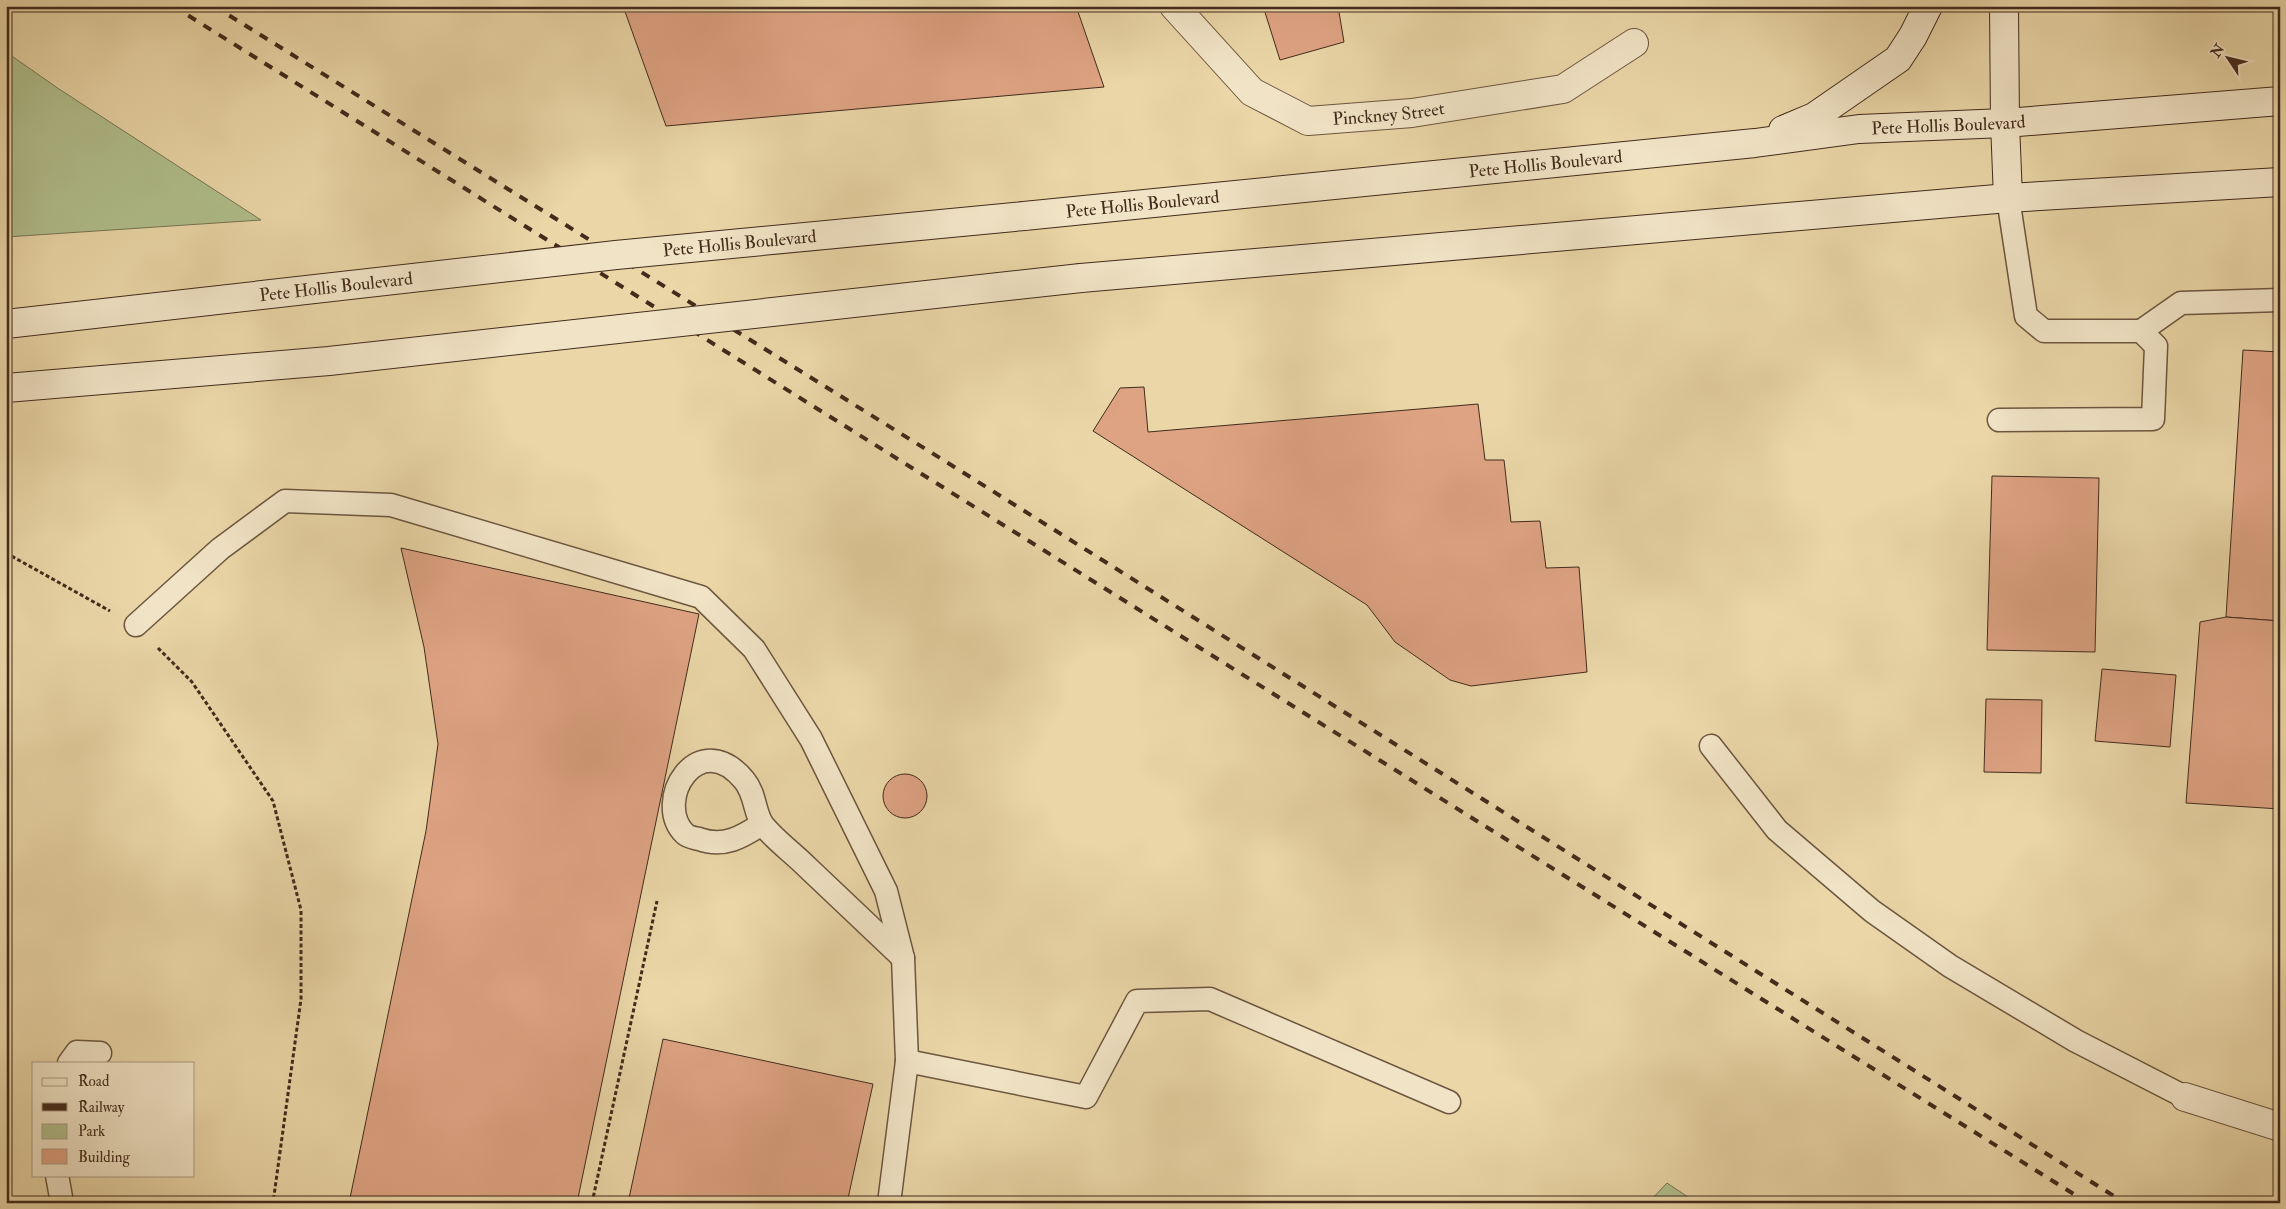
<svg xmlns="http://www.w3.org/2000/svg" width="2286" height="1209" font-family="'IM FELL Double Pica',serif">
  <style>
    .green { fill: #b0bf8c; stroke: #797554 }
    .building { fill: #dea383; stroke: #422b1c }
    .lines { fill: none; stroke-linecap: round; stroke-linejoin: round }
    .lane-casing { stroke: #6c563f; stroke-width: 25 }
    .street-casing { stroke: #6c563f; stroke-width: 30 }
    .secondary-casing { stroke: #422b1c; stroke-width: 30 }
    .path { stroke: #422b1c; stroke-width: 3; stroke-dasharray: 4 2.5; stroke-linecap: butt }
    .lane { stroke: #f1e4c6; stroke-width: 22 }
    .street { stroke: #f1e4c6; stroke-width: 28 }
    .secondary { stroke: #f1e4c6; stroke-width: 28 }
    .rail { stroke: #422b1c; stroke-width: 4; stroke-dasharray: 9 9; stroke-linecap: butt }
    .secondary-bridge-casing { stroke: #422b1c; stroke-width: 30; stroke-linecap: butt }
    .secondary-bridge { stroke: #f1e4c6; stroke-width: 28 }
    .labels { text-anchor: middle; stroke-width: 5; stroke-linejoin: round; paint-order: stroke }
    .street-label { font-size: 18px; fill: #422b1c; stroke: #f1e4c6 }
  </style>
  <rect width="100%" height="100%" fill="#ead6a7"/>
  <filter id="stains"><feTurbulence type="fractalNoise" baseFrequency=".004" numOctaves="4"/><feColorMatrix values="0 0 0 0 .2 0 0 0 0 .09 0 0 0 0 .02 0 0 0 .5 -.17"/></filter>
  <radialGradient id="worn" r=".72"><stop offset=".6" stop-color="#630" stop-opacity="0"/><stop offset="1" stop-color="#630" stop-opacity=".3"/></radialGradient>
  <g class="green">
    <polygon points="6,52 59,89 261,220 6,237"/>
    <polygon points="1667,1183 1697,1203 1648,1203"/>
  </g>
  <g class="building">
    <polygon points="623,6 1076,6 1104,87 666,126"/>
    <polygon points="1263,6 1338,6 1344,42 1280,60"/>
    <polygon points="2243,350 2280,352 2280,621 2226,617"/>
    <polygon points="1144,387 1148,432 1478,404 1485,460 1504,460 1511,522 1540,521 1546,568 1579,567 1587,672 1471,686 1450,680 1395,642 1367,605 1093,431 1120,388"/>
    <polygon points="1992,476 2099,478 2095,652 1987,650"/>
    <polygon points="401,548 699,614 577,1203 349,1203 426,831 438,744 424,647"/>
    <polygon points="2226,617 2280,621 2280,809 2186,803 2200,622"/>
    <polygon points="2102,669 2176,675 2170,747 2095,741"/>
    <polygon points="1986,699 2042,700 2041,773 1984,772"/>
    <circle cx="905" cy="796" r="22"/>
    <polygon points="663,1039 873,1084 847,1203 628,1203"/>
  </g>
  <g class="lines">
    <g class="lane-casing">
      <g id="lane">
        <polyline points="2141,331 2181,303 2280,300"/>
        <polyline points="1999,420 2153,419 2156,346 2141,331 2044,331 2026,316 2008,198"/>
        <polyline points="136,625 220,549 285,501 391,505 701,597 754,649 811,739 886,891 903,958 907,1061 889,1203"/>
        <polyline points="1711,746 1777,830 1872,911 1950,966 2076,1041 2185,1097"/>
        <path d="M762,824c-20,13 -38,24 -63,15 -4,-1 -11,-2 -14,-5 -33,-32 13,-109 59,-54 12,14 10,33 19,45 12,15 30,28 44,42 32,30 64,61 96,91"/>
        <polyline points="907,1061 1086,1097 1137,1001 1210,999 1449,1102"/>
        <polyline points="69,1063 77,1052 100,1053"/>
        <polyline points="57,1175 62,1203"/>
      </g>
    </g>
    <g class="street-casing">
      <g id="street">
        <path id="s1" d="M1174,6l78,86 56,29 104,-8 151,-24 71,-46"/>
        <polyline points="2185,1097 2280,1127"/>
      </g>
    </g>
    <g class="secondary-casing">
      <g id="secondary">
        <polyline points="2004,6 2005,123 2008,198"/>
        <polyline points="1783,130 1814,117 1898,59 1913,36 1928,6"/>
        <path id="s2" d="M1024,216l731,-73 104,-14 146,-6 275,-22"/>
        <polyline points="1081,278 2008,198 2280,182"/>
      </g>
    </g>
    <g class="path">
      <polyline points="6,553 110,611"/>
      <polyline points="158,648 192,682 273,801 301,910 301,999 273,1203"/>
      <polyline points="592,1203 657,901"/>
    </g>
    <use href="#lane" class="lane"/>
    <use href="#street" class="street"/>
    <use href="#secondary" class="secondary"/>
    <g class="rail">
      <polyline points="173,6 2088,1203"/>
      <polyline points="214,6 948,463 2125,1203"/>
    </g>
    <g class="secondary-bridge-casing">
      <g id="secondary-bridge">
        <path id="s3" d="M6,324l610,-69 408,-39"/>
        <polyline points="6,388 329,361 1081,278"/>
      </g>
    </g>
    <use href="#secondary-bridge" class="secondary-bridge"/>
  </g>
  <g class="labels">
    <g class="street-label">
      <text dy="6" stroke="none"><textPath href="#s1" startOffset="260">Pinckney Street</textPath></text>
      <text dy="6" stroke="none"><textPath href="#s2" startOffset="929">Pete Hollis Boulevard</textPath></text>
      <text dy="6" stroke="none"><textPath href="#s2" startOffset="524">Pete Hollis Boulevard</textPath></text>
      <text dy="6" stroke="none"><textPath href="#s2" startOffset="119">Pete Hollis Boulevard</textPath></text>
      <text dy="6" stroke="none"><textPath href="#s3" startOffset="738">Pete Hollis Boulevard</textPath></text>
      <text dy="6" stroke="none"><textPath href="#s3" startOffset="332">Pete Hollis Boulevard</textPath></text>
    </g>
  </g>
  <rect width="2286" height="1209" fill="none" stroke="#ead6a7" stroke-width="25"/>
  <rect x="8" y="8" width="2271" height="1194" fill="none" stroke="#422b1c" stroke-width="2.5"/>
  <rect x="12" y="12" width="2261" height="1184" fill="none" stroke="#422b1c"/>
  <rect x="32" y="1062" width="162" height="115" fill="#f1e4c6" stroke="#ab9a82"/>
  <rect x="42" y="1078" width="25" height="8" fill="#f1e4c6" stroke="#ab9a82"/>
  <text x="78" y="1086" font-size="15" fill="#422b1c">Road</text>
  <rect x="42" y="1103" width="25" height="8" fill="#422b1c" stroke="#ab9a82"/>
  <text x="78" y="1112" font-size="15" fill="#422b1c">Railway</text>
  <rect x="42" y="1124" width="25" height="15" fill="#b0bf8c" stroke="#ab9a82"/>
  <text x="78" y="1136" font-size="15" fill="#422b1c">Park</text>
  <rect x="42" y="1149" width="25" height="15" fill="#dea383" stroke="#ab9a82"/>
  <text x="78" y="1162" font-size="15" fill="#422b1c">Building</text>
  <g transform="translate(2228 58) rotate(305)" stroke="#f1e4c6" stroke-width="4" paint-order="stroke">
  <path d="M0-4L9 19L0 12L-9 19Z" fill="#422b1c"/>
  <text y="-8" font-size="14" font-weight="bold" text-anchor="middle" fill="#422b1c">N</text>
  </g>
  <rect width="100%" height="100%" filter="url(#stains)"/>
  <rect width="100%" height="100%" fill="url(#worn)"/>
</svg>
